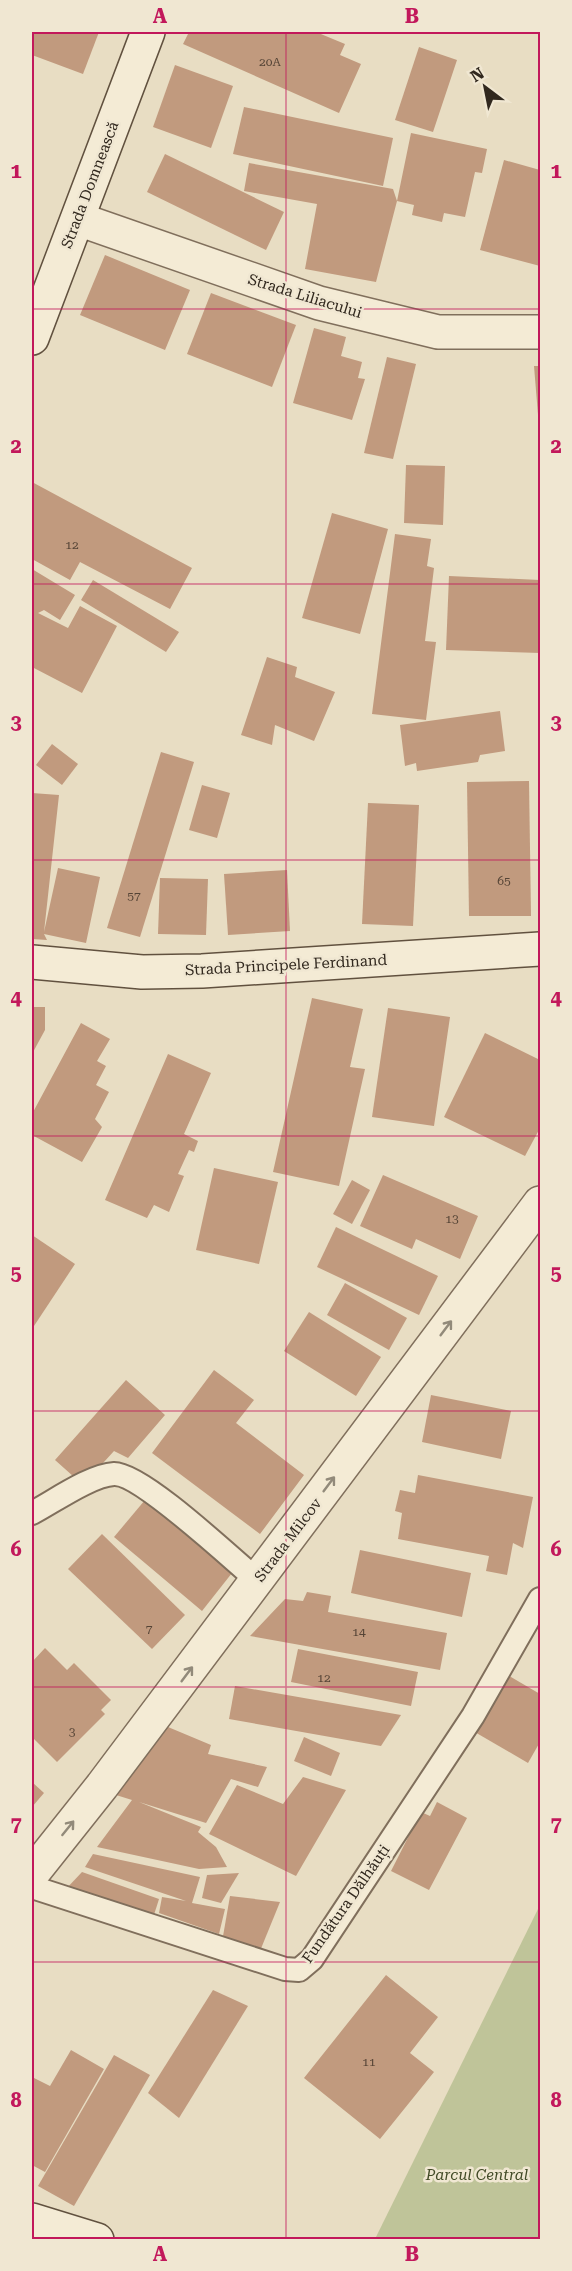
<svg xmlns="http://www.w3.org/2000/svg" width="572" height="2271" font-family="'Roboto Serif',serif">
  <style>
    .green { fill: #bfc499 }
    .building { fill: #c19a7e }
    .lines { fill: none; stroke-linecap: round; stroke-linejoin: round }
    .lane-casing { stroke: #806f5c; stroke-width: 26 }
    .street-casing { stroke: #806f5c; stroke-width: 36 }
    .secondary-casing { stroke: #61513f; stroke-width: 36 }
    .lane { stroke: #f4ebd5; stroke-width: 22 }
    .street { stroke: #f4ebd5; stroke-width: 33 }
    .secondary { stroke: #f4ebd5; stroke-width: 33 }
    .oneway { stroke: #928a7a }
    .grid { fill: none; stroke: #c2185b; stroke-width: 1.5; stroke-opacity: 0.55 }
    .labels { text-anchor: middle; stroke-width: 5; stroke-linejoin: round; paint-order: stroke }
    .number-label { font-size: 12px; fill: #554436 }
    .street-label { font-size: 15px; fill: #31281e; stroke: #f0e7d2 }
    .park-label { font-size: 15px; font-style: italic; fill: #424b27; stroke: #f0e7d2 }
    .neatline { fill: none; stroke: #c2185b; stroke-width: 2 }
    .grid-label { font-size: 20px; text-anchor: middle; font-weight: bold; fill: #c2185b }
  </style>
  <rect width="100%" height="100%" fill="#e8ddc3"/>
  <polygon class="green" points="540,1905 540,2239 375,2239"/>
  <g class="building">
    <polygon points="32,32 99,32 83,74 32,55"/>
    <polygon points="189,32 316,32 345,44 340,55 361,64 339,113 183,44"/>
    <polygon points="419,47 457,60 433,132 395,120"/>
    <polygon points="175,65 233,86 211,148 153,127"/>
    <polygon points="244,107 393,138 383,186 233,154"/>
    <polygon points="411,133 487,149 482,173 475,172 465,217 444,213 442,222 412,215 414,205 397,201"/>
    <polygon points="165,154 284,212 266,250 147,192"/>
    <polygon points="504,160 540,170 540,266 480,250"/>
    <polygon points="249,163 393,189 397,201 376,282 305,269 317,204 244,191"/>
    <polygon points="105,255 190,290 165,350 80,315"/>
    <polygon points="211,293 296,325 272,387 187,354"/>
    <polygon points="314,328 346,337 341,356 362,362 358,378 365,379 352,420 293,403"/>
    <polygon points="387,357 416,364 393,459 364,453"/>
    <polygon points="534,366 540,366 540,427 539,427"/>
    <polygon points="406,465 445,466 443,525 404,523"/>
    <polygon points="32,482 192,568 170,609 80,562 70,580 32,559"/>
    <polygon points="332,513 388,529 360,634 302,618"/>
    <polygon points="395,534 431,539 427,566 434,568 425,641 436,642 426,720 372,714"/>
    <polygon points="32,569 75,595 60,620 44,610 38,613 68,628 80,606 117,626 82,693 32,667"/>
    <polygon points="449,576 540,580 540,653 446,650"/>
    <polygon points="93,580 179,632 166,652 81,600"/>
    <polygon points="267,657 297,667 295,677 335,692 314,741 275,725 272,745 241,735"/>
    <polygon points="500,711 505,751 480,755 478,762 417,771 416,763 405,766 400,725"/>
    <polygon points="52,744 78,764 62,785 36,765"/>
    <polygon points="161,752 194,762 140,937 107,928"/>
    <polygon points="529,781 531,916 469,916 467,782"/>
    <polygon points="202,785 230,793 217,838 189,830"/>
    <polygon points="32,793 59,795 44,932 58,868 100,877 86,943 44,934 47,940 32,939"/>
    <polygon points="368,803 419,805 413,926 362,924"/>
    <polygon points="287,870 290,931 228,935 224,874"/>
    <polygon points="160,878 208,879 206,935 158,934"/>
    <polygon points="312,998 363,1009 350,1067 365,1069 339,1186 273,1172"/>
    <polygon points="32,1007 45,1007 45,1030 32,1054"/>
    <polygon points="388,1008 450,1017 434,1126 372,1117"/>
    <polygon points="81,1023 110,1039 97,1061 106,1066 96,1085 109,1092 95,1119 102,1127 82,1162 32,1135 32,1114"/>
    <polygon points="485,1033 540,1060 540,1128 525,1156 444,1117"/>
    <polygon points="168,1054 211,1073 184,1134 198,1141 194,1152 189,1150 178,1174 184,1176 169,1212 154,1205 147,1218 105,1200"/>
    <polygon points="214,1168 278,1182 259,1264 196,1250"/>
    <polygon points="383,1175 478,1216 460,1259 416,1239 412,1249 360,1226"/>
    <polygon points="352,1180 370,1190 352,1224 333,1214"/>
    <polygon points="336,1227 438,1276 419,1315 317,1267"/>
    <polygon points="32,1235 75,1264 32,1329"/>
    <polygon points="345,1283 407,1318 389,1350 327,1315"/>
    <polygon points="309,1312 381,1357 356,1396 284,1351"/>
    <polygon points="214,1370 254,1400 236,1423 304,1475 260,1534 152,1453"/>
    <polygon points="126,1380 165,1415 128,1458 114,1451 83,1485 55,1460"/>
    <polygon points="431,1395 511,1411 501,1459 422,1442"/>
    <polygon points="418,1475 533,1497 523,1548 513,1543 507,1575 486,1571 489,1556 398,1539 402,1513 395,1511 400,1490 415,1493"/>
    <polygon points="145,1500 232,1573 202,1611 114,1537"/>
    <polygon points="102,1534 185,1615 152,1649 68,1569"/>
    <polygon points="360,1550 471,1573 462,1617 351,1593"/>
    <polygon points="307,1592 331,1596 328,1612 447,1633 440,1670 250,1636 285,1599 303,1601"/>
    <polygon points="45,1648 67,1670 74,1663 111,1700 101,1710 105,1714 57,1762 32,1737 32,1662"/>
    <polygon points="298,1649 418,1672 411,1706 291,1682"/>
    <polygon points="506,1674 540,1694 540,1742 528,1763 473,1731"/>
    <polygon points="235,1686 401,1715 381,1746 229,1719"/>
    <polygon points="168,1727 211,1745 208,1754 267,1767 258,1787 231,1779 206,1823 139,1802 201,1827 198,1832 216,1847 227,1867 199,1869 97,1847 132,1800 116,1795"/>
    <polygon points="304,1737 340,1753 331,1776 294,1761"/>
    <polygon points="303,1777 346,1790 296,1876 209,1834 237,1785 283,1804"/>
    <polygon points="32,1782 44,1793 32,1807"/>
    <polygon points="437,1802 467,1818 429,1890 391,1871 421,1812 430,1816"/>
    <polygon points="93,1854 200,1877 192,1903 225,1909 219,1934 159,1913 162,1897 186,1901 85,1867"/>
    <polygon points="82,1872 159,1899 153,1918 66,1889"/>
    <polygon points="239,1873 221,1903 202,1898 207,1875"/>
    <polygon points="230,1896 280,1902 260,1951 222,1942"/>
    <polygon points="386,1975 438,2017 410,2053 434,2072 380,2139 304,2078"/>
    <polygon points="213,1990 248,2006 179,2118 148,2093"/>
    <polygon points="71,2050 104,2069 45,2172 32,2165 32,2077 50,2086"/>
    <polygon points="114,2055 150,2075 74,2206 38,2186"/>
  </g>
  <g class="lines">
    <g class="lane-casing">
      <g id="lane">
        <path d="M32,1513c21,-11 59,-38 82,-39 27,-1 119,86 143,106"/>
        <polyline points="32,1887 285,1969 299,1970 312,1959 473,1716 540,1599"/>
      </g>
    </g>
    <g class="street-casing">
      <g id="street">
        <polyline points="78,219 319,303 438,332 540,332"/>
        <polyline points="32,1874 102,1786 540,1203"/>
      </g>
    </g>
    <g class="secondary-casing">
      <g id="secondary">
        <polyline points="32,338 148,32"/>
        <polyline points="32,962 142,972 202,971 540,949"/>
        <polyline points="32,2220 97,2240"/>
      </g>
    </g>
    <use href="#lane" class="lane"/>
    <use href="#street" class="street"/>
    <use href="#secondary" class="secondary"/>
  </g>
  <defs><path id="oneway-shaft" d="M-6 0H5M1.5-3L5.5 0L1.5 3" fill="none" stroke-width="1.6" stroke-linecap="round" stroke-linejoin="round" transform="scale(1.5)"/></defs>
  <g class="oneway">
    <use href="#oneway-shaft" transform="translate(446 1328) rotate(-53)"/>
    <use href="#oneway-shaft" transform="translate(329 1484) rotate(-53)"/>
    <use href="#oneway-shaft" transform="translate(187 1674) rotate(-53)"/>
    <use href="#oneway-shaft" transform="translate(68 1828) rotate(-51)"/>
  </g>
  <path class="grid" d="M286,32v2208M32,309h508M32,584h508M32,860h508M32,1136h508M32,1411h508M32,1687h508M32,1962h508"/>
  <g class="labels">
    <g class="number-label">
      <text x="270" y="66">20A</text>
      <text x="72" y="549">12</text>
      <text x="504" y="885">65</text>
      <text x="134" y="900">57</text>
      <text x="452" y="1223">13</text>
      <text x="149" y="1633">7</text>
      <text x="359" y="1636">14</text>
      <text x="324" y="1682">12</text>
      <text x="72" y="1736">3</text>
      <text x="369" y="2066">11</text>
    </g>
    <g class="street-label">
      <text transform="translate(90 185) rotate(-69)" y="5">Strada Domnească</text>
      <text transform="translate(305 296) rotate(17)" y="5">Strada Liliacului</text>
      <text transform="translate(286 965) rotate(-3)" y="5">Strada Principele Ferdinand</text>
      <text transform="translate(288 1540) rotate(-53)" y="5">Strada Milcov</text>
      <text transform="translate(346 1904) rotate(-55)" y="5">Fundătura Dălhăuți</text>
    </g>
    <g class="park-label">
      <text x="477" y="2180">Parcul Central</text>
    </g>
  </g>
  <rect width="572" height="2271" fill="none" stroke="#f0e7d2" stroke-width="66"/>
  <g transform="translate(485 87) rotate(328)" stroke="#f0e7d2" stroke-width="4.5" paint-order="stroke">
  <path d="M0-4.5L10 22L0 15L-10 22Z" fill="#31281e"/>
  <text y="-9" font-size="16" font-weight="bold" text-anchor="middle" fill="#31281e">N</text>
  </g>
  <rect x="33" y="33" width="506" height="2205" class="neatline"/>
  <g class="grid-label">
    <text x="160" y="23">A</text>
    <text x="412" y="23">B</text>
    <text x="16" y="178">1</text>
    <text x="556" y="178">1</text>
    <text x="16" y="453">2</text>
    <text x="556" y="453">2</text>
    <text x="16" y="729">3</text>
    <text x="556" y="729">3</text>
    <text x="16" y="1005">4</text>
    <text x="556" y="1005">4</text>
    <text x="16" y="1280">5</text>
    <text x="556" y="1280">5</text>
    <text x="16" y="1556">6</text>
    <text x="556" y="1556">6</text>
    <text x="16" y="1831">7</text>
    <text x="556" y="1831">7</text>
    <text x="16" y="2107">8</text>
    <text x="556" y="2107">8</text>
    <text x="160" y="2261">A</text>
    <text x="412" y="2261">B</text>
  </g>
</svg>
